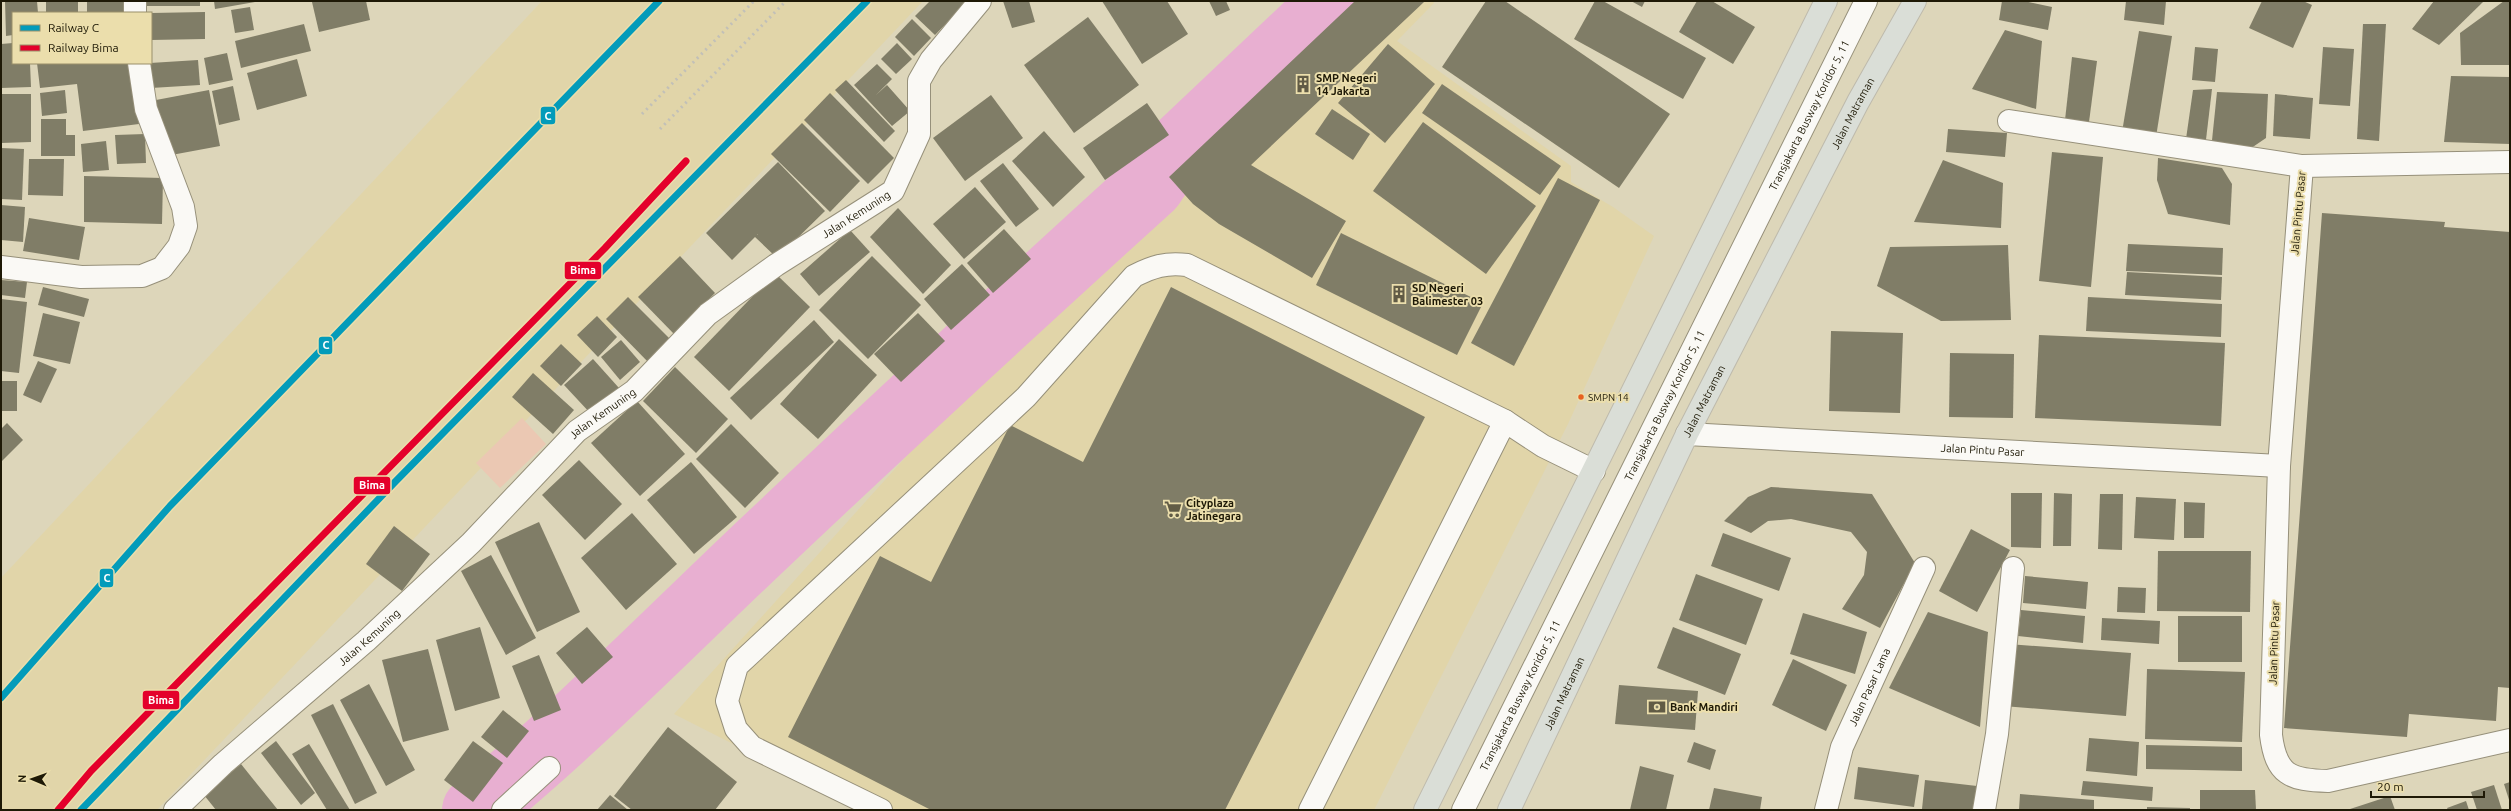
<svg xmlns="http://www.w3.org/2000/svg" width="2511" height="811" font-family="Ubuntu,sans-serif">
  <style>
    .built { fill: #e1d5a9 }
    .green { fill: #ebc8b3 }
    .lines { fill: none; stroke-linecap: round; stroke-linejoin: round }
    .river { stroke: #e8afd1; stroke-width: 68 }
    .building { fill: #807d67 }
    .minor-casing { stroke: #96907a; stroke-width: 24 }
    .major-casing { stroke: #bebaac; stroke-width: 24 }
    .minor { stroke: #faf9f5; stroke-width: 22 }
    .major { stroke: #daded7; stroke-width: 22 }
    .rail { stroke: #c2c0b8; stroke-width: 3; stroke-dasharray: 2 4; stroke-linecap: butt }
    .rail-1-casing { stroke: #ebdeac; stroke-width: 10 }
    .rail-2-casing { stroke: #ebdeac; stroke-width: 10 }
    .rail-1 { stroke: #039bba; stroke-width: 7 }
    .rail-2 { stroke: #e4002b; stroke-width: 7 }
    .bus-dot { fill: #e76121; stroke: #ebdeac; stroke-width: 1.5 }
    .labels { text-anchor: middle; stroke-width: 4; stroke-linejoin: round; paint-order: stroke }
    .bus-label { font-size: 10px; fill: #1e1906; stroke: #ebdeac; text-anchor: start }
    .poi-label { font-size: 11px; font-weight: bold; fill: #1e1906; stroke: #ebdeac; text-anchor: start }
    .street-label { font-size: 11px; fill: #1e1906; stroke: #ebdeac }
    .line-badge { stroke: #ebdeac; stroke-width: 1.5 }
    .badge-label { font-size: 11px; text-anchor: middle; font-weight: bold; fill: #fff }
  </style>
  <rect width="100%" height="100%" fill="#ddd6ba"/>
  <g class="built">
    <polygon points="542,1 923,1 157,810 1,810 1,578"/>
    <polygon points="1345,1 1433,1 1434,3 1397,41 1571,166 1571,182 1613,207 1654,236 1568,424 1374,810 863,810 674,714 1151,185"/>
  </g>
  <polygon class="green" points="522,418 546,444 500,488 476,463"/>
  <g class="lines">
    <path class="river" d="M476,810c100,-82 191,-175 285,-264 129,-122 259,-242 390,-361l18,-27 166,-157"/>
  </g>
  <g class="building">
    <polygon points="5,1 37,1 38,13 13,13 13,35 6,36"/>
    <rect x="46" y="1" width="32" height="12"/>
    <rect x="87" y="1" width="37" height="12"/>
    <rect x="142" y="1" width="58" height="5"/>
    <polygon points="214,1 255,1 255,2 215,9"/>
    <polygon points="366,1 370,20 319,32 312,2"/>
    <polygon points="930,1 968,1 935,35 915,16"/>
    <polygon points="1003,1 1029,1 1035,22 1012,28"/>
    <polygon points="1102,1 1167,1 1188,34 1142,64"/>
    <polygon points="1209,1 1226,1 1230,10 1216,16"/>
    <polygon points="1355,1 1424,2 1251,165 1346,221 1312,278 1219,224 1193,204 1169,177"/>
    <polygon points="1486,1 1505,1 1670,114 1619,188 1442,67"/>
    <polygon points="1595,1 1603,1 1706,58 1683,99 1574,39"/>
    <polygon points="1631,1 1645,1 1642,7"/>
    <polygon points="1697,1 1712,1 1755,27 1733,64 1679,32"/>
    <polygon points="2002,1 2024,1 2052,7 2048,30 1999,20"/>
    <polygon points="2126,1 2166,1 2164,25 2124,20"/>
    <polygon points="2262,1 2303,1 2312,5 2293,48 2249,28"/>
    <polygon points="2434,1 2484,1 2439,45 2412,29"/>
    <polygon points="2504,1 2510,1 2510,65 2461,65 2460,33"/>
    <polygon points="250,7 254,30 235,33 231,10"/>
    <polygon points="205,12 205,39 151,40 151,13"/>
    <polygon points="1088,17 1139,85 1074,133 1024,65"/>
    <polygon points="912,19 931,38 914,56 895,37"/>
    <polygon points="304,24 311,51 241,68 235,41"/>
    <polygon points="2363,24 2386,24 2379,141 2357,139"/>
    <polygon points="2005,30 2042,41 2036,109 1972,89"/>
    <polygon points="2139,31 2172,36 2156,137 2122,132"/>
    <polygon points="13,43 13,63 30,63 31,87 1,88 1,44"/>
    <polygon points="897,43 912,59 896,74 881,59"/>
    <polygon points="1388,44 1435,84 1385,143 1338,103"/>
    <polygon points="2195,47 2218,49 2215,82 2192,80"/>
    <polygon points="2323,47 2354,49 2350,106 2319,104"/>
    <polygon points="227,53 233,80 209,85 204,58"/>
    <polygon points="2072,57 2097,61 2089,122 2065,120"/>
    <polygon points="297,59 307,96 257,110 247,73"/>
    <polygon points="198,60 200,85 151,88 150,63"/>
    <polygon points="37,63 131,63 139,124 83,131 77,84 40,88"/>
    <polygon points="877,64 892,79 876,95 887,85 910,111 892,126 854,85"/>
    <polygon points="2451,76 2510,77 2510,144 2444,142"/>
    <polygon points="846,80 895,131 884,142 835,90"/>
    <polygon points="1442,84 1561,166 1540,195 1422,113"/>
    <polygon points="233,86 240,120 219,125 212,91"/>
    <polygon points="2212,89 2205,148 2185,146 2193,90"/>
    <polygon points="65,90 67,113 42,116 40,93"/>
    <polygon points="209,90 220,146 166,156 156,100"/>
    <polygon points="2217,92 2268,94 2266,138 2241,155 2211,150"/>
    <polygon points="830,93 894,158 868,184 804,120"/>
    <polygon points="1,94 31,94 31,142 1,143"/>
    <polygon points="2275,94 2313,98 2310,139 2273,136"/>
    <polygon points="991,95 1023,138 965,181 933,138"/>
    <polygon points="1147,103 1169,135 1105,180 1083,148"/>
    <polygon points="1332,109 1370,134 1353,160 1315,134"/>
    <polygon points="41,119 66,119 66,135 75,135 75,156 41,156"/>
    <polygon points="1423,122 1536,206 1486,274 1373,191"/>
    <polygon points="802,123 860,181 830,212 771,154"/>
    <polygon points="1948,129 2007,133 2005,157 1946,152"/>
    <polygon points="1044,131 1085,177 1053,207 1012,161"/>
    <polygon points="145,134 146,163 117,164 115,135"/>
    <polygon points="106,141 109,170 83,172 81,144"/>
    <polygon points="1,148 24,149 22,200 1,199"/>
    <polygon points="2052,152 2103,157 2091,287 2039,281"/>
    <polygon points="2158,158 2222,168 2232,184 2230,225 2168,214 2157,180"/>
    <polygon points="29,159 64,159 63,196 28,195"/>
    <polygon points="1943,160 2003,183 2001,228 1914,222"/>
    <polygon points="778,162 804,189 757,235 804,189 825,211 777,258 755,237 732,260 706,233"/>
    <polygon points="1003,163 1039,209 1016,227 980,181"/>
    <polygon points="84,176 163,178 162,224 84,222"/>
    <polygon points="1558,178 1600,200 1514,366 1471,343"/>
    <polygon points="975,187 1006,222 964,259 933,224"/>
    <polygon points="1,205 25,207 23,242 1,240"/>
    <polygon points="898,208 951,265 923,294 870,237"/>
    <polygon points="2322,213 2445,222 2444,227 2510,232 2510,688 2498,687 2496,721 2409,714 2407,737 2284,728"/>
    <polygon points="29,218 85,227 79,260 23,251"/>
    <polygon points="1004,229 1031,259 993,293 967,263"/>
    <polygon points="850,230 870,252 819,296 800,274"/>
    <polygon points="1341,233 1483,303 1457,355 1316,285"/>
    <polygon points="2128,244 2223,248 2222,275 2126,271"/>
    <polygon points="2008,245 2011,320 1941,321 1877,286 1890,247"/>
    <polygon points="680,256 715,293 674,334 638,297"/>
    <polygon points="872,256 921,305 868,359 819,310"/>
    <polygon points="962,264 990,295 951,330 924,299"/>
    <polygon points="2127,272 2222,277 2221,300 2125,295"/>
    <polygon points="775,273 810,307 729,391 694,357"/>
    <polygon points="1,280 27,282 25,298 1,295"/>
    <polygon points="43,287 89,299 84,317 38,305"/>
    <polygon points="1171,287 1425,417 1225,810 931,810 788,737 880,556 931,582 1010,425 1083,462"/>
    <polygon points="628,297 673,342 651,365 606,319"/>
    <polygon points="2088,297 2222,304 2221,337 2086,331"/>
    <polygon points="1,299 27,302 19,373 1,371"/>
    <polygon points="43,313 80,322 70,364 33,356"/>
    <polygon points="918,313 945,341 901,382 874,354"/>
    <polygon points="597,316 617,337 598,357 577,335"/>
    <polygon points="814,320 834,342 751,420 730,398"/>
    <polygon points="1831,331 1903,333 1900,413 1829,411"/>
    <polygon points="2039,335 2225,343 2221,426 2035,418"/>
    <polygon points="839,339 877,375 818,439 780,404"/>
    <polygon points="621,340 640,362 620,380 601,357"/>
    <polygon points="561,344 582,364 561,386 540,366"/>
    <polygon points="1950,353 2014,354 2013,418 1949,417"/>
    <polygon points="593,359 619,388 591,414 564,385"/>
    <polygon points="38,361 57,369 41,403 23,395"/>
    <polygon points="675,367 728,419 696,453 643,401"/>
    <polygon points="533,373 574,410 553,434 512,397"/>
    <rect x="1" y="381" width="16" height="30"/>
    <polygon points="637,401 685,454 640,496 591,443"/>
    <polygon points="7,423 23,440 1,462 1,429"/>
    <polygon points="731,424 779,473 745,508 696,459"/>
    <polygon points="579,460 622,504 585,540 542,495"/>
    <polygon points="691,462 737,517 694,554 647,500"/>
    <polygon points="1771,487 1872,494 1915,563 1880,628 1842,609 1864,575 1867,552 1851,532 1791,519 1768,521 1751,533 1724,521 1748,497"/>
    <polygon points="2011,493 2042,493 2041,548 2011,547"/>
    <polygon points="2054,493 2072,494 2071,546 2053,546"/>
    <polygon points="2100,494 2123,494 2122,550 2098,549"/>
    <polygon points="2136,497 2176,499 2174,540 2134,538"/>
    <polygon points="2184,502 2205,503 2204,538 2184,538"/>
    <polygon points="632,513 677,564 626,610 581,558"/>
    <polygon points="539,522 580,612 537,632 495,542"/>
    <polygon points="394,526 430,554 402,591 366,564"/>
    <polygon points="1971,529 2010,550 1977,612 1939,591"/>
    <polygon points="1723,533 1791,558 1779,591 1711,566"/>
    <polygon points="2158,551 2251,551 2250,612 2157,611"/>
    <polygon points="491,555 536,638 506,655 461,571"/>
    <polygon points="1696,574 1763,599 1746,645 1679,620"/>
    <polygon points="2025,576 2088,582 2086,609 2023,603"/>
    <polygon points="2118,587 2146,588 2145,613 2117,612"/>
    <polygon points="2021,610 2085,616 2083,643 2018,636"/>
    <polygon points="1928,612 1988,632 1980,727 1889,688"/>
    <polygon points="1803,613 1867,632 1855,674 1790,654"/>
    <rect x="2178" y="616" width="64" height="46"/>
    <polygon points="2102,618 2160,621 2159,644 2101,640"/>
    <polygon points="480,627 500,698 455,711 436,640"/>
    <polygon points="587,627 613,657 582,684 556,653"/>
    <polygon points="1673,627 1741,654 1725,695 1657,668"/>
    <polygon points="2008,644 2131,653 2126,716 2003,706"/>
    <polygon points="428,649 449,730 403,742 382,660"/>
    <polygon points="539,655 561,710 534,721 512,666"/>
    <polygon points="1793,659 1847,685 1826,731 1772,705"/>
    <polygon points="2147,669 2245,672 2242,742 2145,739"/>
    <polygon points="369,684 415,770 386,786 340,700"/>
    <polygon points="1619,685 1698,691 1695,730 1615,724"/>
    <polygon points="333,704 377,793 355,804 311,715"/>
    <polygon points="503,710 529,731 507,758 481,737"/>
    <polygon points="668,727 737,782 715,810 632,810 614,796"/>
    <polygon points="2089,738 2139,742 2137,776 2086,771"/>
    <polygon points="276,741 315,793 301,805 261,753"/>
    <polygon points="473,741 503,763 473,802 444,780"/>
    <polygon points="1694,742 1716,750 1710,770 1687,762"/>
    <polygon points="309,744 350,810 327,810 292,754"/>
    <polygon points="2146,745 2242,747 2242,771 2146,769"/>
    <polygon points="241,764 278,810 216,810 204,795"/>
    <polygon points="1640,766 1674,775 1666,810 1630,810"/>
    <polygon points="1858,767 1919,775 1914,807 1854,799"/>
    <polygon points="1925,780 1977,786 1974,810 1922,809"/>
    <polygon points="2083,781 2153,787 2152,801 2081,795"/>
    <polygon points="2510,782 2510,803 2504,784"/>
    <polygon points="2494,785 2502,810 2477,810 2471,792"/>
    <polygon points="1714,788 1762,797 1760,810 1709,810"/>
    <polygon points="2200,790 2255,790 2256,810 2200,810"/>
    <polygon points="2020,794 2094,800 2094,810 2019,810"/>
    <polygon points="610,795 628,810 597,810"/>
    <polygon points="2390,796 2395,810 2347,810"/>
    <polygon points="2466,801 2469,810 2448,810 2447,808"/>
    <polygon points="2147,807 2190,808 2190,810 2147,810"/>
  </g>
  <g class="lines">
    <g class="minor-casing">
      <g id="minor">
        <polyline points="135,1 135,13"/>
        <polyline points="2009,121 2302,166 2510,162"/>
        <path d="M2302,166l-23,300 -8,269c5,40 19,45 57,46l182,-41"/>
        <polyline points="1,267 81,277 142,276 162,268 179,246 186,226 183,207 146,109 139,63"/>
        <path id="s1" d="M1687,434l592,32"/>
        <path id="s2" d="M175,810l48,-46 143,-123 105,-98 106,-112 57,-40 74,-77 68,-49 117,-74 26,-57v-53l12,-21 49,-59"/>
        <polyline points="503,810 549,768"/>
        <path d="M881,810l-129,-63 -16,-18 -9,-28 10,-35 289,-269 108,-121c18,-9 32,-14 53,-11l318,156"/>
        <polyline points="1310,810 1505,421 1543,446 1594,471"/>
        <path id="s3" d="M1463,810l403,-809"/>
        <path id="s4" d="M1826,810l16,-63 82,-179"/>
        <polyline points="1984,810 1997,734 2013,568"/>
      </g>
    </g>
    <g class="major-casing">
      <g id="major">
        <polyline points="1425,810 1826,1"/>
        <path id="s5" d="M1509,810l178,-376 171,-332 57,-101"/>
      </g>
    </g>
    <use href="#minor" class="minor"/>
    <use href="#major" class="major"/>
    <g class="rail">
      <polyline points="642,114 754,1"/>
      <polyline points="660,129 786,1"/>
    </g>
    <g class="rail-1-casing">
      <g id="rail-1">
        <polyline points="1,698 170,506 659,1"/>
        <polyline points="81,810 394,483 867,1"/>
      </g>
    </g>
    <g class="rail-2-casing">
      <polyline id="rail-2" points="58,810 91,771 605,248 686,161"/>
    </g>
    <use href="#rail-1" class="rail-1"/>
    <use href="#rail-2" class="rail-2"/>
  </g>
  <defs>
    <g id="building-bare" transform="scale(1.38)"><path d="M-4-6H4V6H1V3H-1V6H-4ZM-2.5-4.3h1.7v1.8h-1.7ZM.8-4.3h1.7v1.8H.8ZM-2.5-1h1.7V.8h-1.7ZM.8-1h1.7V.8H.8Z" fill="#615b45" stroke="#ebdeac" stroke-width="2.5" paint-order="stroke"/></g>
    <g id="supermarket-bare" transform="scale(1.38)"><path d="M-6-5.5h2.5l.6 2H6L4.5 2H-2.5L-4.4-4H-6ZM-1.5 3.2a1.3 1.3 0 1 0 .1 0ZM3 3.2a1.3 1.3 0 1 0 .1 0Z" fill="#615b45" stroke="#ebdeac" stroke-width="2.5" paint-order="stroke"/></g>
    <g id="bank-bare" transform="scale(1.38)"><path d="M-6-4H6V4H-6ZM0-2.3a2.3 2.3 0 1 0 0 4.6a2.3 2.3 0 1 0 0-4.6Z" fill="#615b45" stroke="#ebdeac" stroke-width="2.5" paint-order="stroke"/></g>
  </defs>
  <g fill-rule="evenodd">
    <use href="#building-bare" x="1303" y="84"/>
    <use href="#building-bare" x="1399" y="294"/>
    <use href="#supermarket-bare" x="1173" y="509"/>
    <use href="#bank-bare" x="1657" y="707"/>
  </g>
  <circle class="bus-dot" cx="1581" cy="397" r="3.5"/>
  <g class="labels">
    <g class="bus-label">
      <text x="1588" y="401">SMPN 14</text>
    </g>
    <g class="poi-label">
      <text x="1316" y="82">SMP Negeri<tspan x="1316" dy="13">14 Jakarta</tspan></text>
      <text x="1412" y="292">SD Negeri<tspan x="1412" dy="13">Balimester 03</tspan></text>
      <text x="1186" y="507">Cityplaza<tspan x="1186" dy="13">Jatinegara</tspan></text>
      <text x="1670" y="711">Bank Mandiri</text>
    </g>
    <g class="street-label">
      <text dy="4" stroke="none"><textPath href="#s5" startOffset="777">Jalan Matraman</textPath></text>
      <text dy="4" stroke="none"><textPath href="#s3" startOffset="776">Transjakarta Busway Koridor 5, 11</textPath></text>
      <text transform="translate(2298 213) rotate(-85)" y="4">Jalan Pintu Pasar</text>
      <text dy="4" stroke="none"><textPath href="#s2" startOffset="908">Jalan Kemuning</textPath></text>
      <text dy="4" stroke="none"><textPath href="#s5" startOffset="453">Jalan Matraman</textPath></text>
      <text dy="4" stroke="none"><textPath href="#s3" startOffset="452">Transjakarta Busway Koridor 5, 11</textPath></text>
      <text dy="4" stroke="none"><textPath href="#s2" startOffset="584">Jalan Kemuning</textPath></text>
      <text dy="4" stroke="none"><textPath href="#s1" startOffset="296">Jalan Pintu Pasar</textPath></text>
      <text dy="4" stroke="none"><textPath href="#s2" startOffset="260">Jalan Kemuning</textPath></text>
      <text transform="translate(2274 643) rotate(-88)" y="4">Jalan Pintu Pasar</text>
      <text dy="4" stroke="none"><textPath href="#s4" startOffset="131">Jalan Pasar Lama</textPath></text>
      <text dy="4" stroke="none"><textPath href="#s5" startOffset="129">Jalan Matraman</textPath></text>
      <text dy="4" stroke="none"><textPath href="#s3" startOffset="128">Transjakarta Busway Koridor 5, 11</textPath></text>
    </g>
  </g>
  <g class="line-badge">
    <rect x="540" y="106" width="16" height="19" rx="4" fill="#039bba"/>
    <rect x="564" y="261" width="38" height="19" rx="4" fill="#e4002b"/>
    <rect x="318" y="336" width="15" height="19" rx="4" fill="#039bba"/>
    <rect x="353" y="476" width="38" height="19" rx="4" fill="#e4002b"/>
    <rect x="99" y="568" width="15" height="20" rx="4" fill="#039bba"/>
    <rect x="142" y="690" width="38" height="20" rx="4" fill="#e4002b"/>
  </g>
  <g class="badge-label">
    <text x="548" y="120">C</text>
    <text x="583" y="274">Bima</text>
    <text x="326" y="349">C</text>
    <text x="372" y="489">Bima</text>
    <text x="107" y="582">C</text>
    <text x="161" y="704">Bima</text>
  </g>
  <rect width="2511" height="811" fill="none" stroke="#1e1906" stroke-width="4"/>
  <rect x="12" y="12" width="140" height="52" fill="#ebdeac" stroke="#998f6a"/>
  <rect x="20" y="25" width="20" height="6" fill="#039bba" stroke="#998f6a"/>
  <text x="48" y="32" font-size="12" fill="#1e1906">Railway C</text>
  <rect x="20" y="45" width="20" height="6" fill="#e4002b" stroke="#998f6a"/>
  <text x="48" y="52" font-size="12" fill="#1e1906">Railway Bima</text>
  <g transform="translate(32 779) rotate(272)" stroke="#ebdeac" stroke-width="3" paint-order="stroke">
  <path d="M0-3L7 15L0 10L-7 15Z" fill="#1e1906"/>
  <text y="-6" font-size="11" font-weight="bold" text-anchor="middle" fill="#1e1906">N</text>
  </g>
  <path d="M2371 791v6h113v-6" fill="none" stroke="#1e1906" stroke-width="2"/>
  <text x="2377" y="791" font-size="12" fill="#1e1906" stroke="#ebdeac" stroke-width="3" paint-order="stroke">20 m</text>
</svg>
